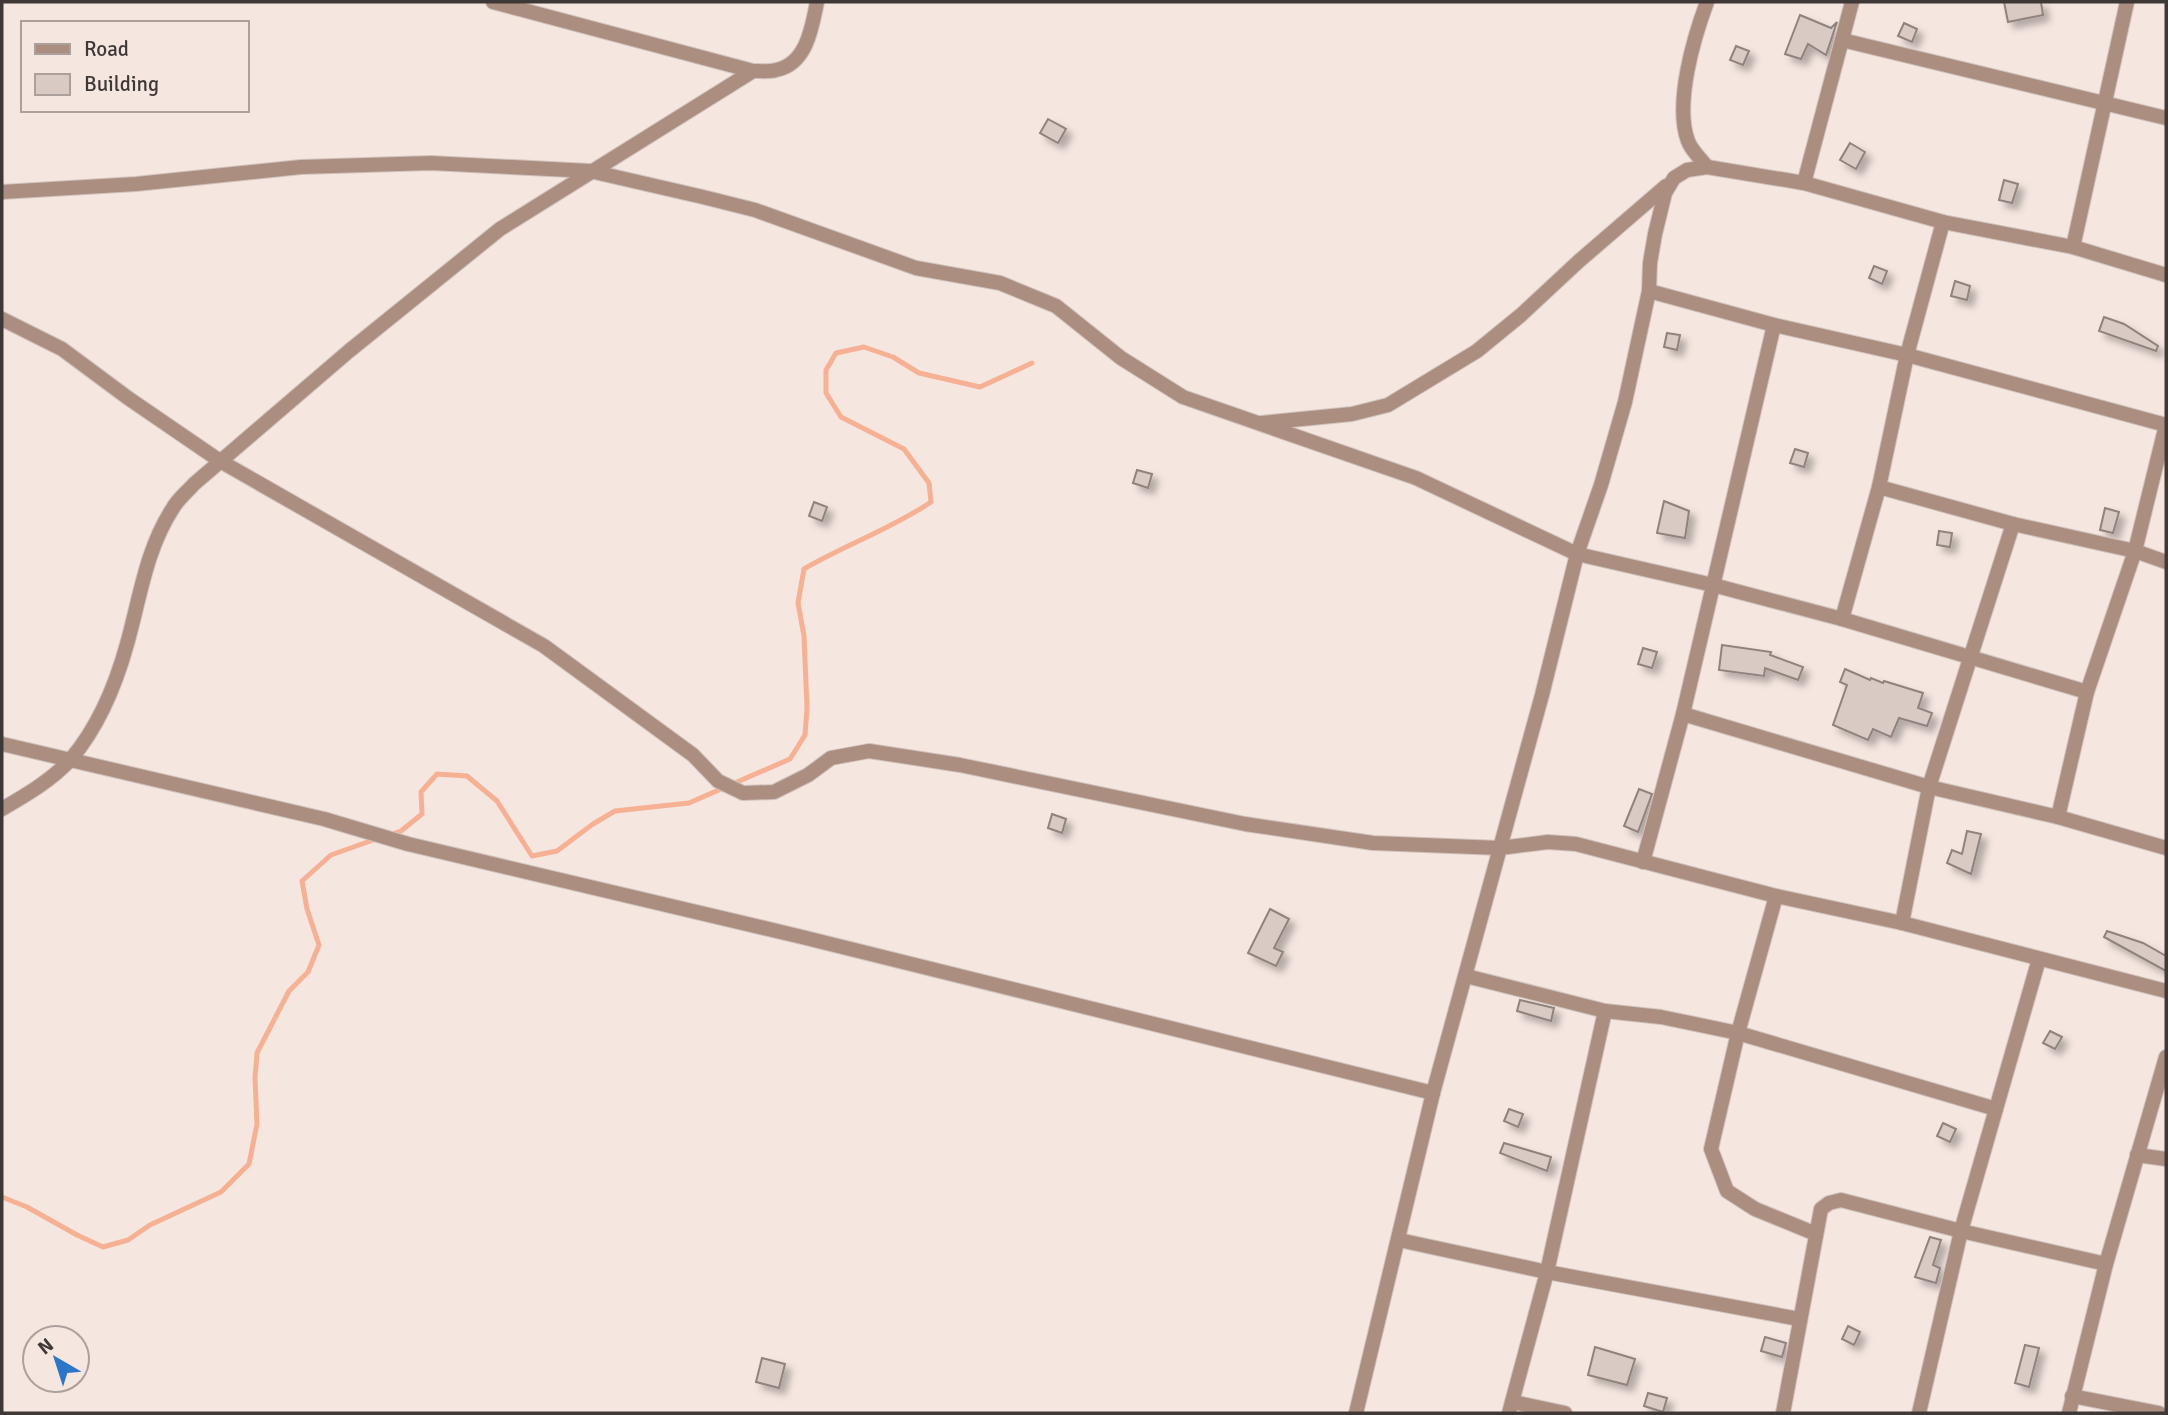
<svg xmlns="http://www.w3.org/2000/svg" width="2168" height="1415" font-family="Signika,sans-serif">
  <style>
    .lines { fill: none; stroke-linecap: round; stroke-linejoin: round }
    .stream { stroke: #f6b094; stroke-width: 5 }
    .building { fill: #d9cac4; stroke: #90827d; stroke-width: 2; filter: url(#shadow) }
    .street-casing { stroke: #d0c3be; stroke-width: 16 }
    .street { stroke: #ac8e81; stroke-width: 14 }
  </style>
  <defs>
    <filter id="shadow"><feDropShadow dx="6" dy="6" stdDeviation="3.5" flood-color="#0004"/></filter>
  </defs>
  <rect width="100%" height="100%" fill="#f5e6e0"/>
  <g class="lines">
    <g class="stream">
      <path d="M389,835l12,-4 21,-17 -1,-22 16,-18 30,2 30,25 35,55 25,-5 36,-27 22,-13 74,-8 101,-44 15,-24 2,-27 -3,-72 -6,-33 6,-34c41,-24 87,-40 127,-67l-2,-19 -25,-34 -63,-32 -15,-24v-23l10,-17 28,-6 29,10 26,16 61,14 52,-24"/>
      <polyline points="2,1197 27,1207 77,1235 103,1247 128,1240 150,1225 221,1192 249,1164 257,1124 255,1078 257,1053 289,991 308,972 319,945 307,909 302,881 331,855 376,839"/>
    </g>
  </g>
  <g class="building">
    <polygon points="2004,2 2041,2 2043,15 2008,22"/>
    <polygon points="1800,15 1831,28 1837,22 1826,55 1808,44 1801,59 1785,54"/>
    <polygon points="1904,23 1917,29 1912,42 1898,36"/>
    <polygon points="1736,46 1749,51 1743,65 1730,60"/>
    <polygon points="1048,119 1066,129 1058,143 1040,133"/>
    <polygon points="1850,143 1865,152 1856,169 1840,160"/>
    <polygon points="2004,180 2018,184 2012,203 1999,200"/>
    <polygon points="1874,266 1887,271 1882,284 1869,278"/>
    <polygon points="1955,281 1970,286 1967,300 1951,296"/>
    <polygon points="2104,317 2124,324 2158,346 2156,351 2099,331"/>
    <polygon points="1667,333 1680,335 1677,350 1664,347"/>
    <polygon points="1795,449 1808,453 1804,467 1790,463"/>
    <polygon points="1137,470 1152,474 1148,488 1133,483"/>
    <polygon points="1664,501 1689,511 1685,538 1657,533"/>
    <polygon points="814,502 827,507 822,521 809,516"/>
    <polygon points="2105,508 2119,512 2113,533 2100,530"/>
    <polygon points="1939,531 1952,533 1950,547 1937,545"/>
    <polygon points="1722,645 1771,652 1770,655 1803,667 1798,680 1765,668 1764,676 1719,670"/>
    <polygon points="1643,648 1657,652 1652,668 1638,664"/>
    <polygon points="1845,669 1870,680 1871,678 1883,683 1884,681 1923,693 1918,708 1932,713 1927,726 1899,718 1891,737 1873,729 1868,740 1833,725 1847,685 1840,682"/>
    <polygon points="1639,789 1652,794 1638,832 1624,826"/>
    <polygon points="1052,814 1066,819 1062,833 1048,828"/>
    <polygon points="1967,831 1981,834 1971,874 1947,863 1952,850 1962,854"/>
    <polygon points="1270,909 1289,919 1274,948 1283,952 1276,966 1248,953"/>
    <polygon points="2107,931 2143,943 2166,956 2166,971 2104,937"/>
    <polygon points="1520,1000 1554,1008 1551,1021 1517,1011"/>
    <polygon points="2050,1031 2062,1037 2055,1049 2043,1043"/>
    <polygon points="1509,1109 1523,1114 1518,1127 1504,1121"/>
    <polygon points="1943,1123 1956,1129 1950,1142 1937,1136"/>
    <polygon points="1504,1143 1551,1157 1547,1171 1500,1153"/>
    <polygon points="1930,1237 1941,1240 1933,1265 1940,1268 1936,1283 1915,1277"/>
    <polygon points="1848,1326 1860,1332 1854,1345 1842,1339"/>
    <polygon points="1765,1337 1786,1343 1782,1357 1761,1351"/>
    <polygon points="2025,1345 2039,1348 2029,1387 2015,1383"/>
    <polygon points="1595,1347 1635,1359 1627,1385 1588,1375"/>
    <polygon points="762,1358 785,1364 779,1388 756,1382"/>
    <polygon points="1648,1393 1667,1398 1663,1412 1644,1406"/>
  </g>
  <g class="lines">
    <g class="street-casing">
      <g id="street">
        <path d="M493,2l260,69c7,0 16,1 23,-1 31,-6 36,-43 41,-68"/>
        <polyline points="1842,40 2166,118"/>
        <path d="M1707,167c-6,-8 -16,-17 -19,-26 -14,-37 6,-104 19,-139"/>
        <polyline points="1804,183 1852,2"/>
        <polyline points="2,192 136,184 301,167 431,163 590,171 703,197 755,210 916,268 1000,283 1056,306 1121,358 1183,397 1416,478 1577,554 1713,585 1842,619 2087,692"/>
        <polyline points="2073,247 2127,2"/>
        <polyline points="1649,291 1774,325 1907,355 2166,425"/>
        <polyline points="2,319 62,349 128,398 220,461 544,646 693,755 718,781 743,793 774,792 808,775 831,758 869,751 960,765 1245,824 1373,843 1500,848 1542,695 1577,554 1601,485 1625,402 1649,291 1650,263 1655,234 1665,193 1674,178 1687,170 1707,167 1804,183 1943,222 2073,247 2166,275"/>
        <polyline points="1261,423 1352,414 1388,405 1477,351 1521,315 1579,261 1666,186"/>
        <polyline points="1879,487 2013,524 2135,551 2166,562"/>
        <polyline points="1842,619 1879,487 1907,355 1943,222"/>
        <polyline points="1683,714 1929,787 2058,817 2166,848"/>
        <polyline points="2,744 324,819 408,844 802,937 1433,1093"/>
        <path d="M2,809c24,-14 50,-29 69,-50 27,-32 45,-75 56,-115 13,-46 19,-95 46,-136 5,-9 14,-16 21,-24l155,-133 151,-122 253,-158"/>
        <polyline points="2058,817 2087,692 2135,551 2166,425"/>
        <polyline points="1643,862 1683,714 1774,325"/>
        <polyline points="1776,896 1738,1033 1711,1149 1727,1191 1755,1209 1816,1234"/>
        <polyline points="1902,923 1929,787 2013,524"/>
        <polyline points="1466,976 1605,1011 1661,1017 1738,1033 1996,1109"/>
        <polyline points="2137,1155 2166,1159"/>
        <polyline points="1399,1240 1547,1272 1799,1319"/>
        <polyline points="2072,1396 2159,1413"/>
        <polyline points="1513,1402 1565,1413"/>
        <polyline points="1356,1413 1433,1093 1500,848 1548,842 1576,844 1776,896 1902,923 2166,991"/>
        <polyline points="1509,1413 1547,1272 1605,1011"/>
        <polyline points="1783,1413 1821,1209 1829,1203 1841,1200 1961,1231 2106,1264"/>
        <polyline points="1919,1413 1961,1231 2039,959"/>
        <polyline points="2069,1413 2106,1264 2166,1057"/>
      </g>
    </g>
    <use href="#street" class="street"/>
  </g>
  <rect width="2168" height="1415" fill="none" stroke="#3e3836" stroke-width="7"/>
  <rect x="21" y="21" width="228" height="91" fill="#f5e6e0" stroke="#aca09c" stroke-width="2"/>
  <rect x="35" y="44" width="35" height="10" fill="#ac8e81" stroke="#aca09c" stroke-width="2"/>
  <text x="84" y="56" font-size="21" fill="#3e3836">Road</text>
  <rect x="35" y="74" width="35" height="21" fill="#d9cac4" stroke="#aca09c" stroke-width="2"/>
  <text x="84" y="91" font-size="21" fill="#3e3836">Building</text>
  <g transform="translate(56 1359) rotate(321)"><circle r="33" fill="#f5e6e0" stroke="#aca09c" stroke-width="2"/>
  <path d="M0-5L12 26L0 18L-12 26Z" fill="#2b76c6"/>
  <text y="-10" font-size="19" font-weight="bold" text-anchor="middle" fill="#3e3836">N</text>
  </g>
</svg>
